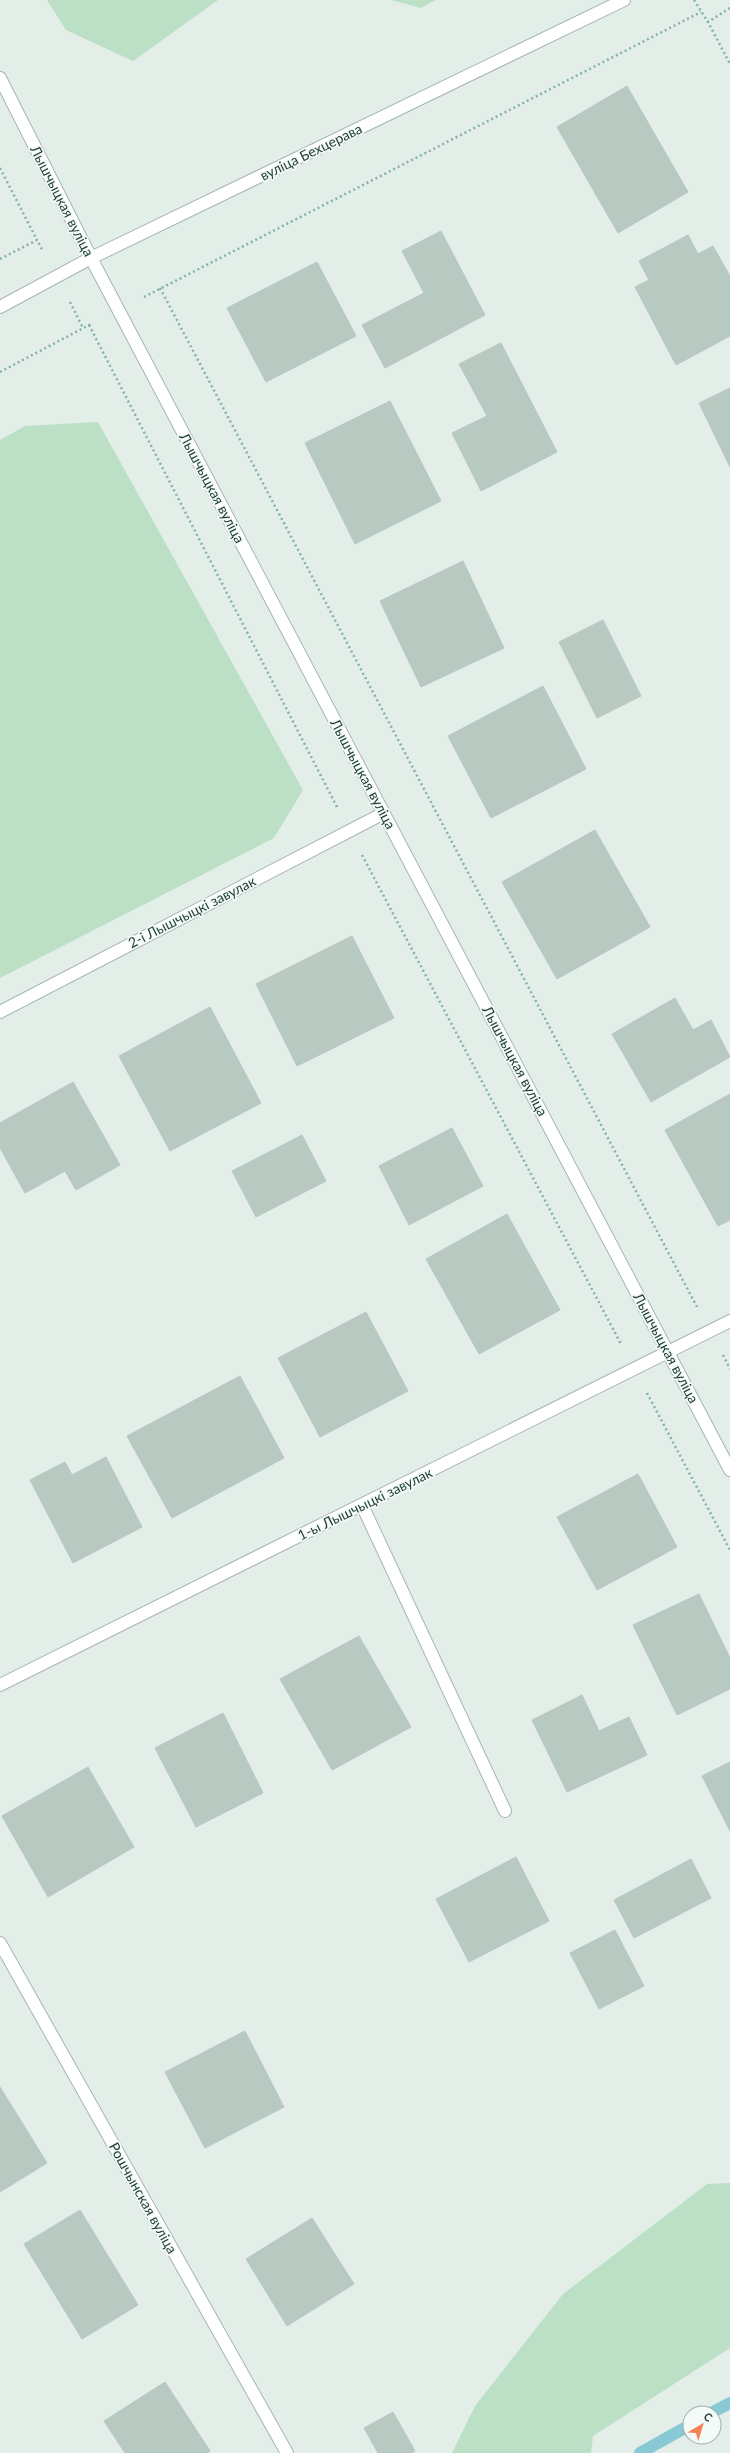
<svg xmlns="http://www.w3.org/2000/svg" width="730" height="2453" font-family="Lato,sans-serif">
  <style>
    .green { fill: #bbe0c6 }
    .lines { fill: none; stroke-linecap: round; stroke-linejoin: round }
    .stream { stroke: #89c8d5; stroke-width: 12 }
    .building { fill: #b8c9c2; stroke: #b5c8c0 }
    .lane-casing { stroke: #a5b6b1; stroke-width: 14 }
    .street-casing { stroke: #a5b6b1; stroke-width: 14 }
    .path { stroke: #82b3a5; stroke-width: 2.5; stroke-dasharray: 2 3; stroke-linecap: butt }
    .lane { stroke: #fff; stroke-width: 12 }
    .street { stroke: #fff; stroke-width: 12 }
    .labels { text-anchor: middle; stroke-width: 3.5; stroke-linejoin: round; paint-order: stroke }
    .street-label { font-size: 14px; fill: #224039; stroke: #f4faf7 }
  </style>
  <rect width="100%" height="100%" fill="#e3eee9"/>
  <g class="green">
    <polygon points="47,0 218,0 133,61 66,30"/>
    <polygon points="391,0 436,0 421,8"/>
    <polygon points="98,422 303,790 274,838 0,978 0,440 25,426"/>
    <polygon points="730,2183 730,2348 593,2436 591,2453 452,2453 475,2406 563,2294 707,2184"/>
  </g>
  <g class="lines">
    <g class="stream">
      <polyline points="711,2413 730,2403"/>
      <polyline points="640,2453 690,2425"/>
    </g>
  </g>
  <g class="building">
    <polygon points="627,86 688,192 618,233 557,127"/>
    <polygon points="441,231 485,315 385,368 362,325 424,293 402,251"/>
    <polygon points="688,235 698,254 713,246 730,276 730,336 676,365 635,287 649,280 639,261"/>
    <polygon points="317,262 356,336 266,382 227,308"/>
    <polygon points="501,343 557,452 481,491 452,433 487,416 459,364"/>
    <polygon points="730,388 730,467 699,403"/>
    <polygon points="390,401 441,501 355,544 305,443"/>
    <polygon points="463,561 504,648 421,687 380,601"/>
    <polygon points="603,620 641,696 597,718 559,642"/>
    <polygon points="543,686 586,769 491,818 448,736"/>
    <polygon points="595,830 650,927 557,979 502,882"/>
    <polygon points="352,936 394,1018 297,1066 256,984"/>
    <polygon points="675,998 693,1030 711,1020 730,1057 651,1102 612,1034"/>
    <polygon points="210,1007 261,1103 170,1151 119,1056"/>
    <polygon points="73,1082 120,1165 76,1190 65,1171 25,1193 0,1148 0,1123"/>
    <polygon points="730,1094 730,1220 718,1226 665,1130"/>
    <polygon points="452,1128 483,1186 409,1225 379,1166"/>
    <polygon points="302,1135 326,1181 256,1217 232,1171"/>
    <polygon points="507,1214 560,1310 479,1354 426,1259"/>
    <polygon points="366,1312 408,1391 320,1437 278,1358"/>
    <polygon points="240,1376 284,1458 172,1518 127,1436"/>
    <polygon points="106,1457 142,1527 73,1563 30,1480 65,1462 72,1475"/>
    <polygon points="638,1474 677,1547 597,1590 557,1517"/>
    <polygon points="699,1594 730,1658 730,1689 677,1715 633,1625"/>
    <polygon points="359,1636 411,1727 332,1770 280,1679"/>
    <polygon points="582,1695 599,1731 629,1717 647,1755 567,1792 532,1720"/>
    <polygon points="223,1713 263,1793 196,1827 155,1748"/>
    <polygon points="730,1762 730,1831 702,1776"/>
    <polygon points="88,1767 134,1847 48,1897 2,1816"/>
    <polygon points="516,1857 549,1921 469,1962 436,1899"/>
    <polygon points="691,1859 711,1898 634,1938 614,1900"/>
    <polygon points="615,1930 644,1986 599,2009 570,1953"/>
    <polygon points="245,2031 284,2107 205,2148 165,2072"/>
    <polygon points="0,2087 47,2163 0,2192"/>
    <polygon points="80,2210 138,2305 82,2339 24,2244"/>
    <polygon points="312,2218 354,2284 287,2326 246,2259"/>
    <polygon points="165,2382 210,2451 207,2453 125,2453 104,2421"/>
    <polygon points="393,2412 415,2451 412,2453 378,2453 364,2428"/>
  </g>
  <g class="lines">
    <g class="lane-casing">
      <polyline id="lane" points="362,1505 505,1811"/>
    </g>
    <g class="street-casing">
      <g id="street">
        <polyline points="0,78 91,258 730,1470"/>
        <polyline points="0,307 91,258 624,0"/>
        <polyline points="0,1012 384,813"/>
        <polyline points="0,1685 730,1321"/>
        <polyline points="0,1943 287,2453"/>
      </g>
    </g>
    <g class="path">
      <polyline points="694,0 708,22"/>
      <polyline points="730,8 708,22 730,64"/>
      <polyline points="0,168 37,240"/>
      <polyline points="0,259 37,240 43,251"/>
      <polyline points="160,288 697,1307"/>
      <polyline points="144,297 701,12"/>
      <polyline points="70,302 83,328"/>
      <polyline points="89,325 337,807"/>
      <polyline points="0,372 93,323"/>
      <polyline points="362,855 621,1344"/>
      <polyline points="723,1355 730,1369"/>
      <polyline points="647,1393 730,1550"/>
    </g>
    <use href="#lane" class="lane"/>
    <use href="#street" class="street"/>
  </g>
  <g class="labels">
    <g class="street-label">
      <text transform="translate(311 152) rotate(-26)" y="5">вуліца Бехцерава</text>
      <text transform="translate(62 201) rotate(63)" y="5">Лышчыцкая вуліца</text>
      <text transform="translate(212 488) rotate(62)" y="5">Лышчыцкая вуліца</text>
      <text transform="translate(363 774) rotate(62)" y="5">Лышчыцкая вуліца</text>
      <text transform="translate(192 912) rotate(-27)" y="5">2-і Лышчыцкі завулак</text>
      <text transform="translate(515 1061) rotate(62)" y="5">Лышчыцкая вуліца</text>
      <text transform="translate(666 1348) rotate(62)" y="5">Лышчыцкая вуліца</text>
      <text transform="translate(365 1504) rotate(-26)" y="5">1-ы Лышчыцкі завулак</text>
      <text transform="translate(143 2198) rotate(61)" y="5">Рошчынская вуліца</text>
    </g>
  </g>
  <g transform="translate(702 2425) rotate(38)"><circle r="19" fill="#f4faf7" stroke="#a0b0ab"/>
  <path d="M0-3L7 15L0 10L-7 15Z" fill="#f98156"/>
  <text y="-6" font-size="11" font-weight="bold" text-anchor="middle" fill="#224039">С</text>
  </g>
</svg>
